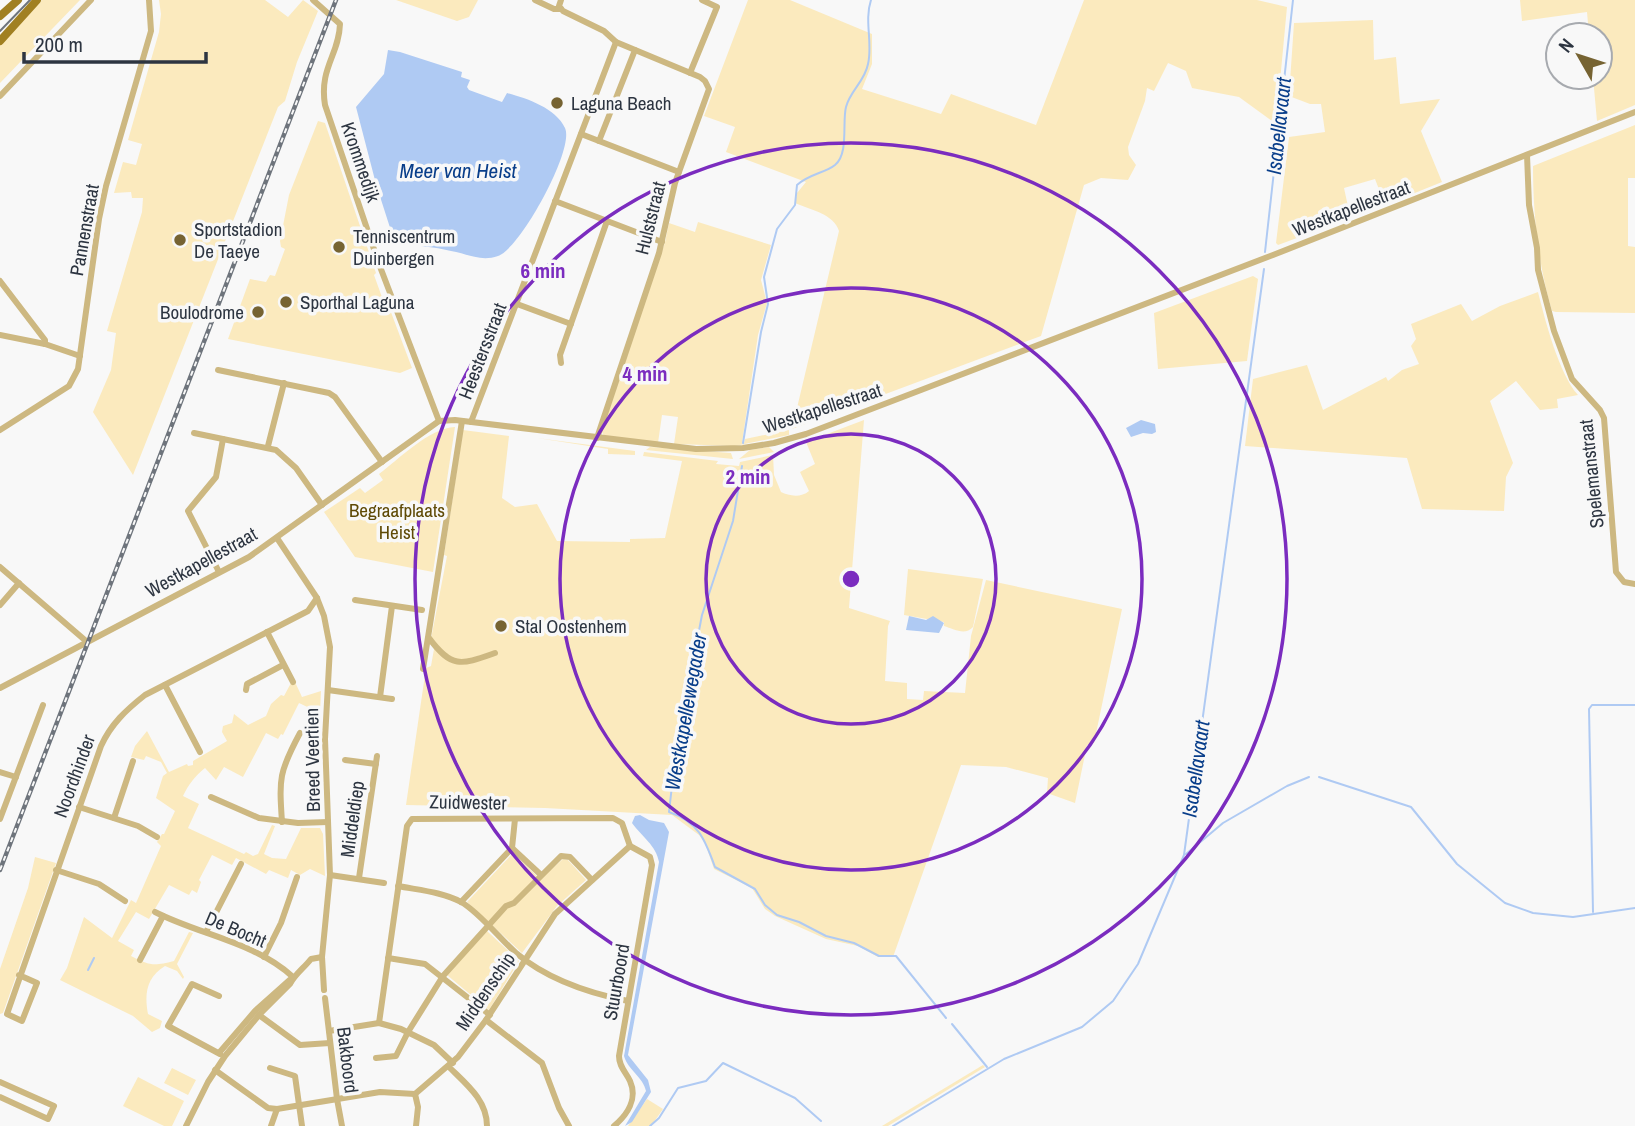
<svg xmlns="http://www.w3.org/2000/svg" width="1635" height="1126" font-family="'Archivo Narrow',sans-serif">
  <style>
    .green { fill: #fbeabe }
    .water { fill: #afcaf3 }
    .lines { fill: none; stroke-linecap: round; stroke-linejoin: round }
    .stream { stroke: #afcaf3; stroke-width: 2 }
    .minor { stroke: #cdb881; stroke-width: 6 }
    .major { stroke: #a18022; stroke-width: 8 }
    .tram { stroke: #6e747c; stroke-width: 2 }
    .rail-casing { stroke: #6e747c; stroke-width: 4.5 }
    .rail { stroke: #f8f8f8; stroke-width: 2; stroke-dasharray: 5; stroke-linecap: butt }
    .ring { fill: none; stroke: #7b2cbf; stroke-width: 3.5 }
    .poi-dot { fill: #766332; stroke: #f8f8f8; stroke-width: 2.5 }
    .labels { text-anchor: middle; stroke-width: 7; stroke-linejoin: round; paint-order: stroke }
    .poi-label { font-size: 19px; fill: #2d3541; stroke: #f8f8f8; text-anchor: start }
    .street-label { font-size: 19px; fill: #2d3541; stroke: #f8f8f8 }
    .park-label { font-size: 19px; fill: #5f4a06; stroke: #f8f8f8 }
    .water-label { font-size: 21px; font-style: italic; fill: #093e8a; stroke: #f8f8f8 }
    .centre { fill: #7b2cbf; stroke: #f8f8f8; stroke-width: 3.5 }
    .ring-label { font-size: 21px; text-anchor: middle; font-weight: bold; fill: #7b2cbf; stroke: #f8f8f8; stroke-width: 7; stroke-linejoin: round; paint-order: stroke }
  </style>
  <rect width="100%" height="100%" fill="#f8f8f8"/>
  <g class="green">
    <polygon points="42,0 80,0 0,83 0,43"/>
    <polygon points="159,0 265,0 288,17 303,0 318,11 297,62 285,101 278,107 133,475 93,412 111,370 116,333 107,331 142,212 143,198 132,198 131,192 114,193 123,162 136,165 142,144 128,140 159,32 161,14"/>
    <polygon points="396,0 478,0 469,17 457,21"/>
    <path d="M748,0h42l82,34v30l-10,25 79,25 10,-20 85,31 48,-125h173l30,7 -11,117 -37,-27 -47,-9 -6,-17 -18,-8 -14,28 -7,-3 -2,13 -17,46 1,8 7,10 -8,15 -27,-2 -17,7 -43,151 -249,93 47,-198c-5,-17 -28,-21 -44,-28l2,-10 9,-11 -80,-30 9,-25 -31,-11z"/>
    <polygon points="1520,0 1635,0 1635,105 1597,121 1593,77 1600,77 1600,35 1589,35 1587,12 1522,21"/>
    <polygon points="1373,20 1374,60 1396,57 1400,104 1440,99 1421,131 1442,182 1385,205 1375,179 1344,188 1349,211 1346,213 1348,219 1278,245 1276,243 1289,137 1325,132 1321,104 1310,104 1289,96 1294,23"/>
    <polygon points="318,121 325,123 376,273 374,275 383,300 386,299 412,368 400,373 228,339 250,279 266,282 270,275 275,276 285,249 281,247 280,241 289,195"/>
    <path d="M1635,125v53h-7v68l7,1v66l-79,-1 -4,-1c-14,-47 -19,-97 -19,-145z"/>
    <polygon points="698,222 771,245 761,280 767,303 758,335 742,443 744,443 745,439 789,430 789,435 735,446 674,444 678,417 662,415 658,443 604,436 601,430 665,242 669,223 695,232"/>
    <polygon points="1253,276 1258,279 1247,361 1158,369 1154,313"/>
    <path d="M1538,292c7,28 21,82 40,103l-21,4 1,9 -18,2 -24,-29 -26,20 23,62 -7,14 -2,34 -82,-2 -15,-51 -162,-12 8,-67 54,-14 16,45 63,-33 2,4 14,-11 17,-6 -8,-18 5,-7 -5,-15 50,-20 11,17 28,-15z"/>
    <path d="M864,420l-15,188 41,13 -2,5 -3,55 22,2v16l16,1 1,-9 41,2 6,-57 15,-56 136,29 -28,134 -7,2 -12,58 -28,-10 1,-15 -42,-11 -45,-2 -68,192h-15l-20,-11 -32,-7 -51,-23 -10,-7 -13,-21 -38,-19 -9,-26 -6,-8 -27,-20 -127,-7 -139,-3 20,-137 5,-2 3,-17 -4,-5 17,-88 -3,-1 19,-125 46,6 -7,62 13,9 22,-3 20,37 73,1v-3l35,-1 17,-77 -39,-5 1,-4 74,9 -2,3 23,2 1,-4 33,-7 1,20 7,17c8,4 20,6 28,-1l-9,-19 15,-8 -9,-22z"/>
    <path d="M455,427l-22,145 -78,-15 -31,-45 36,-24 5,5 18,-13 -4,-6c19,-14 50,-46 76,-47z"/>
    <polygon points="537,438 635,451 635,455 608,454 608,449"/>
    <polygon points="650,447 731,453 733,459 646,450"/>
    <polygon points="769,447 774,452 739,459 750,450"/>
    <path d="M908,569l75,10 -10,48c-8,9 -19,2 -29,-1v-4l-40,-7z"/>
    <path d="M295,682l7,15 19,-6 -1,22 -21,-10 -16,32 -2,-1 -3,5 -12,-6 -23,44 -19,-10 -8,13 -11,-12c-11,9 -16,16 -22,28l16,8 -11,24 56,26 2,-2 7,4 5,-2 14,-29 3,1 -11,28 8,4 14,1 15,-31h19l3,6 2,42 -15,-7 -10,6 -9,-5 -3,8 -19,-8 -3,4 -30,-16 -4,7 -20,-10 -13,25 2,2 -4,11 -5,-3 -3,5 -20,-10 -20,34 -13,-7 -18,29 16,9 -3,6c19,10 23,10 43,5l15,-29 4,1 -16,31 7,13 -1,2 -6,-8 -12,-5c-18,11 -21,27 -17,48l14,7 -2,7 -8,4 -19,-16 -73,-36 7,-12 17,-51 28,21 19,-38 5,3 25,-57 -4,-4 5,-8h2l11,-23 -19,-13 7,-22 4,-3 -6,-11 -15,-6 -2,4 -13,-3 4,-11 12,-15 22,41 18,-8 1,2 5,-1v-4l34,-20 -5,-9 1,-6 9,-3 2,-9 14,11 18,-9 5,-12 10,-9 3,1 7,-13z"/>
    <polygon points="513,853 540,879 563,859 568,860 586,880 557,906 522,953 467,902"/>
    <polygon points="35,857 56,863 3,1013 0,1014 0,969 28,888"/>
    <polygon points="487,931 519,961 489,1010 447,975"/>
    <polygon points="983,1065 985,1067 888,1126 882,1126"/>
    <polygon points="172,1068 196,1080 188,1095 164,1083"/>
    <polygon points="138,1077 184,1101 172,1126 164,1126 123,1106"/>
    <polygon points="647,1099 663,1109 651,1126 628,1126"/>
  </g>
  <g class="water">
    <path d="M388,50l12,2 62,20 -1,5 9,3 -3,7 2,3 33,12 5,-9c19,5 49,15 58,35 10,21 -45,121 -67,128 -17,6 -30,-2 -47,-5 -17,-4 -35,-6 -53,-7l-5,-7 -17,-53 -20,-77 28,-33z"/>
    <polygon points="1141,420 1155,424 1156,432 1152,434 1143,433 1131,437 1126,428"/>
    <polygon points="909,616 926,620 933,616 944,623 939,633 906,630"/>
    <path d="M640,815l9,5 15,3 5,9 -41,223 20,25 3,12 -19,30 -7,4 21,-35c-3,-14 -18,-21 -22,-35l35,-194c-3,-17 -17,-25 -27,-39l3,-7z"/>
  </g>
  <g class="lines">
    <g class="stream">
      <polyline points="1265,252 1293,0"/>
      <path d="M743,443l18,-111 7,-28 -4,-27 13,-48 18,-24 2,-20c12,-11 28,-12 38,-20 14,-11 7,-43 11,-58 4,-16 19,-26 22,-43 5,-21 -4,-43 3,-64"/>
      <path d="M742,466l-9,55 -31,94 -26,135 -7,62c30,10 36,28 46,55l40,22 10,16 12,10 22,7 27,14 28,7 25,13h17l50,62"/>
      <polyline points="1319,777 1411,807 1457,864 1505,903 1533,913 1573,917 1635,908"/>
      <polyline points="1186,854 1223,823 1287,786 1309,777"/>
      <polyline points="1593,912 1589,709 1592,705 1635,705"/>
      <polyline points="88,970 94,958"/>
      <polyline points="952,1024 987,1067"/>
      <polyline points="650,1126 659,1118 678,1088 706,1081 723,1063 795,1098 821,1121"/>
      <polyline points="893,1126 1004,1059 1082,1027 1113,1001 1138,964 1184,855 1264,269"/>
    </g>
    <g class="minor">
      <path d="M313,0l27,24c-1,31 -21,44 -15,81l54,159 60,157"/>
      <polyline points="535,0 554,9 561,9"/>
      <polyline points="561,0 559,6 563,11 604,31 616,42 700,77 705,81 709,89 675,183 659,253 597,438"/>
      <polyline points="690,73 717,7 702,0"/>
      <polyline points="0,96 91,0"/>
      <polyline points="581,134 679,172"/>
      <polyline points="599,141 635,50"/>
      <polyline points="1527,155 1529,205 1537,248 1538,270 1554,331 1572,379 1600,410 1604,418 1616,572 1624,582 1635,584"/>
      <polyline points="555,201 662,242"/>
      <polyline points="0,281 45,340 45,344"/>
      <polyline points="517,304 571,324"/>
      <polyline points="0,335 45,344 80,356"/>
      <polyline points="561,363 560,355 607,221"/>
      <polyline points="218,370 329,393 335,397 382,462"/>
      <polyline points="471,422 616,42"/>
      <polyline points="0,430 69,386 78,369 99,219 106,186 151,31 149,0"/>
      <polyline points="194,433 276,450 296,468 322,505"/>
      <polyline points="268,446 284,383"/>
      <polyline points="277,538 317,598 324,616 330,647 325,739 330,875 322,957 324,990"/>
      <polyline points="0,567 86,641"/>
      <polyline points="219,572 188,511 216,477 223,439"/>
      <polyline points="355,600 422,610"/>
      <polyline points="0,605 19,583"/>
      <polyline points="267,632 293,682"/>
      <path d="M429,638c23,31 32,27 66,15"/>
      <polyline points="423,669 462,421"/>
      <polyline points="165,685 200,752"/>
      <polyline points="0,688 249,557 439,421 455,420 696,449 743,448 774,443 806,434 921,390 1273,255 1635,112"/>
      <polyline points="246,690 247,684 283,665"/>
      <polyline points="328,690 392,699"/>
      <polyline points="380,697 392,606"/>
      <polyline points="345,760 376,764"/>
      <polyline points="0,772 16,777"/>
      <polyline points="211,797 259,818 298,823 328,822"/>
      <polyline points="79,807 138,826 157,837"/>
      <polyline points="114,818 133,761"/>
      <polyline points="0,819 43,705"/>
      <path d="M282,822c-3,-44 -3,-50 18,-89"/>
      <polyline points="512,848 540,874"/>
      <polyline points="56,870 99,884 125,901"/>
      <polyline points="330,875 384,883"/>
      <polyline points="359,878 377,756"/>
      <path d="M398,886c20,4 45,6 63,16 18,10 39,37 55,51 32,27 72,40 112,48"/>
      <polyline points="461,902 512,848 515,819"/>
      <path d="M155,912c45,23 100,30 138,65l-38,34 -36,42"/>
      <polyline points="206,932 241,864"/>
      <polyline points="264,957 281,923 297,877"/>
      <polyline points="388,958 425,964 490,1015"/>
      <polyline points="140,960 163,916"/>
      <path d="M19,975l18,8 -15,38 -15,-7 94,-268c10,-22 25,-36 44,-51l163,-84 9,-13"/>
      <polyline points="219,996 192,984 168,1026 220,1054"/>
      <polyline points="325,998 337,1099 342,1126"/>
      <polyline points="259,1015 300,1045 330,1043"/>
      <polyline points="486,1020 542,1063 559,1108 569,1126"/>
      <polyline points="379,1023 407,826 412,819 613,818 622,823 630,846"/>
      <polyline points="329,1031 379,1023 401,1029 434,1045 453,1063"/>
      <polyline points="376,1058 396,1056 408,1032 443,976 506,906 514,903 561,856 570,857 592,880"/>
      <path d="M449,1067c17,17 38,33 38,59"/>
      <polyline points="270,1068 295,1076 302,1126"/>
      <polyline points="215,1070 268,1108 277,1109 380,1092 415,1094 458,1057 486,1020 555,914 630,846"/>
      <polyline points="0,1082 54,1106 48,1119 0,1097"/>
      <polyline points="415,1094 418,1107 416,1126"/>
      <path d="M186,1126l22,-44 17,-26 34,-41 31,-31c5,-10 14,-16 21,-25l11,-2"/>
      <polyline points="271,1126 277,1109"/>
      <path d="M614,1126c13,-11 24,-27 16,-45 -4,-9 -11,-14 -11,-25l33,-191 -2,-8 -20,-11"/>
    </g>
    <g class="major">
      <polyline points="0,16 18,0"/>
      <polyline points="0,41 37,0"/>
    </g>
    <polyline class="tram" points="0,31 30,0"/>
    <g class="rail-casing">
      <polyline id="rail" points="0,870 336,0"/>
    </g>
    <use href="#rail" class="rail"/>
  </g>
  <g class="ring">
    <circle cx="851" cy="579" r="145"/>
    <circle cx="851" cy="579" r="291"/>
    <circle cx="851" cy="579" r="436"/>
  </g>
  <g class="poi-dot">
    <circle cx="557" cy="103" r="7"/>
    <circle cx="180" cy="240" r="7"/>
    <circle cx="339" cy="247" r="7"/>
    <circle cx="286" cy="302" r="7"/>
    <circle cx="258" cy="312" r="7"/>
    <circle cx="501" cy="626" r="7"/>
  </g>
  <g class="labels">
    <g class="poi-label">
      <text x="571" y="110">Laguna Beach</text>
      <text x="194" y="236">Sportstadion<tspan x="194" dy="22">De Taeye</tspan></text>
      <text x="353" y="243">Tenniscentrum<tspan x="353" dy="22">Duinbergen</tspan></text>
      <text x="300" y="309">Sporthal Laguna</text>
      <text x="244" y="319" text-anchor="end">Boulodrome</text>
      <text x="515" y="633">Stal Oostenhem</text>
    </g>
    <g class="street-label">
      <text transform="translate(361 162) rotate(71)" y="7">Krommedijk</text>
      <text transform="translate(1351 208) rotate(-21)" y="7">Westkapellestraat</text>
      <text transform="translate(650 218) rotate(-76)" y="7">Hulststraat</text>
      <text transform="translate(84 230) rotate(-80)" y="7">Pannenstraat</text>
      <text transform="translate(482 351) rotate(-69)" y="7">Heestersstraat</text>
      <text transform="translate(822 408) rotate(-18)" y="7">Westkapellestraat</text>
      <text transform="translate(1591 474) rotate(-96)" y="7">Spelemanstraat</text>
      <text transform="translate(201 562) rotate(-29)" y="7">Westkapellestraat</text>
      <text transform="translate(312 760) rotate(-91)" y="7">Breed Veertien</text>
      <text transform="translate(74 776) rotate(-70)" y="7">Noordhinder</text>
      <text transform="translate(468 802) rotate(1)" y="7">Zuidwester</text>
      <text transform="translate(352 819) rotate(-82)" y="7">Middeldiep</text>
      <text transform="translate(236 929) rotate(23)" y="7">De Bocht</text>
      <text transform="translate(616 982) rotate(-80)" y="7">Stuurboord</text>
      <text transform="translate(485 991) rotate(-56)" y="7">Middenschip</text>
      <text transform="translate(348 1060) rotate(83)" y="7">Bakboord</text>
    </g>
    <g class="park-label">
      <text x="397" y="517">Begraafplaats<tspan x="397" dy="22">Heist</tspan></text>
    </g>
    <g class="water-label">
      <text transform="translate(1279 126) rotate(-84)" y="7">Isabellavaart</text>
      <text x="458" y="178">Meer van Heist</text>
      <text transform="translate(686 712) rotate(-80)" y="7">Westkapellewegader</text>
      <text transform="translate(1196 769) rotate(-82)" y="7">Isabellavaart</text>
    </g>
  </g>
  <circle cx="851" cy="579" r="10" class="centre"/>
  <g class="ring-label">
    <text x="543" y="278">6 min</text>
    <text x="645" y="381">4 min</text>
    <text x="748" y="484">2 min</text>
  </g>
  <g transform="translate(1579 56) rotate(309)"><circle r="33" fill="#f8f8f8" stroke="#a7aaaf" stroke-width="2"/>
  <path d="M0-5L12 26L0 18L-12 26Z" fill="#766332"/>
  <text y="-10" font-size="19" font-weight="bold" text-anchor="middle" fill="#2d3541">N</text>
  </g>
  <path d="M24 52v10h182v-10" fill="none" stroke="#2d3541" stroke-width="3.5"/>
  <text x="35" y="52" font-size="21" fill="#2d3541" stroke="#f8f8f8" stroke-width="5" paint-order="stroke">200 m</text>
</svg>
